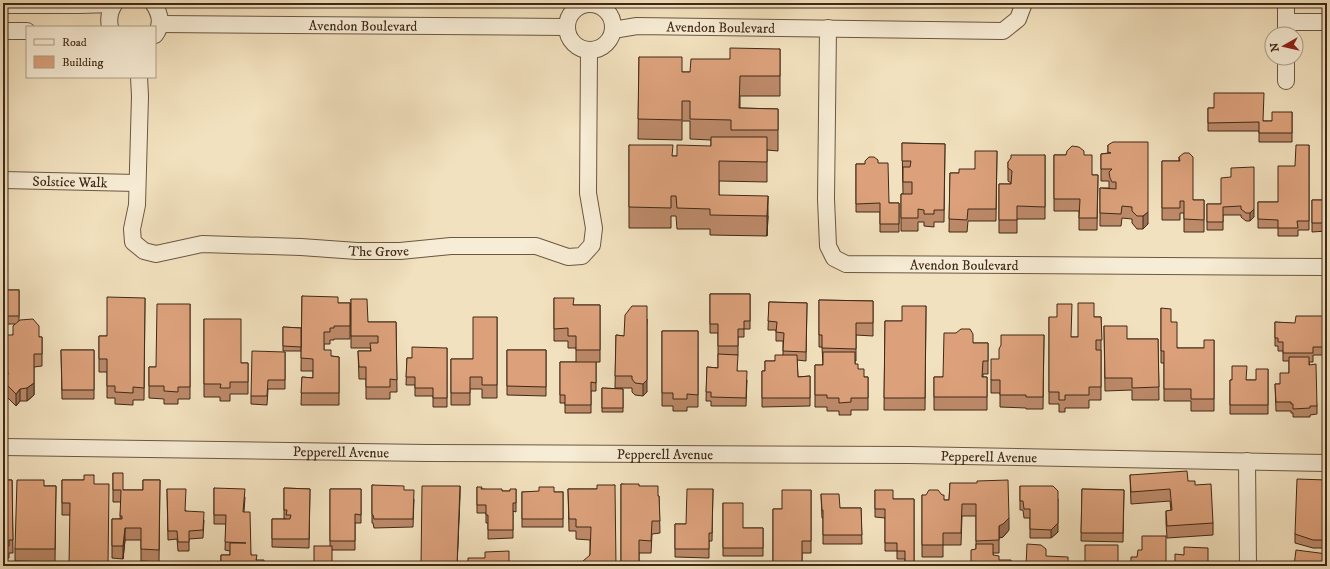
<svg xmlns="http://www.w3.org/2000/svg" width="1330" height="569" font-family="'IM FELL DW Pica',serif">
  <style>
    .lines { fill: none; stroke-linecap: round; stroke-linejoin: round }
    .street-casing { stroke: #6c5740; stroke-width: 18 }
    .street { stroke: #f7ecd5; stroke-width: 16 }
    .wall { fill: #bd8a6a; stroke: #402916 }
    .shaded-wall { fill: #9a7156; stroke: #402916 }
    .building { fill: #dca17b; stroke: #402916 }
    .labels { text-anchor: middle; stroke-width: 4; stroke-linejoin: round; paint-order: stroke }
    .street-label { font-size: 14px; fill: #402916; stroke: #f7ecd5 }
  </style>
  <rect width="100%" height="100%" fill="#f2e1be"/>
  <filter id="stains"><feTurbulence type="fractalNoise" baseFrequency=".005" numOctaves="4"/><feColorMatrix values="0 0 0 0 .2 0 0 0 0 .09 0 0 0 0 .02 0 0 0 .5 -.17"/></filter>
  <radialGradient id="worn" r=".72"><stop offset=".6" stop-color="#630" stop-opacity="0"/><stop offset="1" stop-color="#630" stop-opacity=".3"/></radialGradient>
  <g class="lines">
    <g class="street-casing">
      <g id="street">
        <path d="M153,3c7,10 10,22 2,32"/>
        <polyline points="1286,3 1286,34"/>
        <circle cx="590" cy="27" r="23"/>
        <polyline points="3,5 79,5 114,4"/>
        <polyline points="1286,22 1327,22"/>
        <path id="s1" d="M160,24l406,3"/>
        <path d="M110,27c-2,-9 0,-17 5,-24"/>
        <path id="s2" d="M828,28l-2,171 2,47 6,12 12,6 481,3"/>
        <path id="s3" d="M613,30l24,-4 366,5 15,-12 6,-16"/>
        <polyline points="3,31 27,31"/>
        <polyline points="1286,58 1286,81"/>
        <path id="s4" d="M139,77l1,19 -3,109 -5,24 1,13 11,9 12,3 46,-10 99,3 56,4h43l51,-5h85l32,11 14,-1 10,-11 2,-17 -6,-35 1,-142"/>
        <path id="s5" d="M3,180l134,3"/>
        <path id="s6" d="M3,447l424,6 482,2 418,8"/>
        <polyline points="1247,461 1248,566"/>
      </g>
    </g>
    <use href="#street" class="street"/>
  </g>
  <g class="wall">
    <polygon points="780,49 780,96 740,96 740,108 778,109 778,151 767,150 767,182 719,181 719,195 768,216 767,236 710,235 710,229 677,229 676,216 671,216 671,228 629,228 629,145 673,156 677,156 711,146 711,140 690,139 690,121 682,121 682,140 638,139 639,57 682,72 690,72 730,59"/>
    <polygon points="1208,108 1214,108 1264,121 1272,121 1292,112 1292,142 1259,142 1259,131 1208,131"/>
    <polygon points="902,143 945,144 944,222 934,222 934,227 924,226 924,222 918,222 918,231 901,231 901,194 903,194"/>
    <polygon points="1108,145 1148,224 1143,229 1137,229 1132,223 1132,219 1122,218 1121,226 1100,226 1100,188 1109,188 1109,181 1101,181 1101,154 1108,153"/>
    <polygon points="1309,145 1309,230 1298,230 1298,236 1278,236 1278,228 1258,228 1258,202 1278,202 1295,166"/>
    <polygon points="997,151 996,221 968,221 967,232 949,232 950,173 959,173 975,169"/>
    <polygon points="1045,155 1045,219 1017,219 1017,233 999,233 999,184 1011,184 1011,183 1008,181 1008,162"/>
    <polygon points="1054,155 1084,155 1092,175 1098,175 1097,230 1079,230 1079,211 1054,211"/>
    <polygon points="1179,157 1193,200 1204,200 1204,232 1184,232 1184,213 1180,213 1180,220 1162,220 1162,161 1179,161"/>
    <polygon points="1323,162 1327,162 1327,231 1312,232 1312,200 1327,200 1327,183 1323,183"/>
    <polygon points="878,163 889,203 899,203 899,232 880,232 880,212 856,212 856,164 865,164"/>
    <polygon points="1231,177 1254,217 1250,221 1246,221 1241,217 1241,215 1223,215 1223,230 1207,230 1207,204 1221,204"/>
    <polygon points="3,290 19,290 19,321 39,337 42,337 42,366 34,367 34,395 27,401 20,401 16,406 3,393 3,380 7,375 3,375 3,347 6,347 13,335 15,324 3,324"/>
    <polygon points="710,294 750,294 750,329 744,329 744,337 738,337 738,355 735,355 737,371 747,380 746,406 711,406 711,401 706,401 707,367 718,368 718,333 710,333"/>
    <polygon points="302,296 338,303 350,303 350,339 334,339 334,340 330,340 330,344 324,344 324,350 331,356 339,357 339,405 301,405 302,377 313,378 313,371 301,371"/>
    <polygon points="145,298 144,400 133,400 133,405 115,404 115,398 107,398 107,372 99,372 99,336 107,336"/>
    <polygon points="554,298 574,305 600,305 600,362 596,362 596,391 591,391 591,413 565,413 565,403 560,403 560,362 576,362 576,348 568,348 568,341 554,341"/>
    <polygon points="351,299 368,322 396,322 397,392 390,392 390,399 366,399 366,379 359,379 358,351 371,351 370,348 351,348"/>
    <polygon points="819,300 873,301 873,336 856,335 856,361 855,361 855,364 858,369 864,377 868,377 868,410 851,410 851,415 839,415 839,411 827,411 827,407 815,407 815,365 823,365 822,347 819,347"/>
    <polygon points="769,302 807,303 806,361 797,360 798,377 810,376 810,406 762,407 762,371 765,371 765,361 775,361 783,355 783,341 776,341 776,330 768,330"/>
    <polygon points="190,304 190,399 178,399 178,404 164,404 164,399 149,398 149,367 156,367"/>
    <polygon points="926,306 925,410 884,410 885,321 902,321"/>
    <polygon points="1161,308 1171,322 1177,348 1204,348 1214,340 1214,411 1191,411 1191,401 1164,401 1164,363 1161,363"/>
    <polygon points="497,317 497,398 482,398 482,389 470,389 470,405 451,405 451,359 473,359"/>
    <polygon points="1049,317 1071,337 1078,337 1094,317 1101,317 1101,400 1089,400 1089,408 1065,408 1065,412 1059,412 1059,404 1049,404"/>
    <polygon points="204,319 241,363 248,363 248,394 230,394 230,401 220,401 220,397 204,397"/>
    <polygon points="1275,322 1327,326 1327,355 1313,355 1313,362 1309,362 1317,406 1317,414 1310,415 1310,417 1293,417 1293,413 1291,413 1291,411 1276,411 1275,384 1280,384 1289,373 1289,361 1283,361 1283,351 1278,351 1278,346 1275,346"/>
    <polygon points="1104,326 1127,339 1158,339 1159,400 1132,400 1132,390 1105,391"/>
    <polygon points="283,327 301,328 301,351 283,351"/>
    <polygon points="662,331 698,331 698,407 687,407 687,411 673,411 673,406 662,406"/>
    <polygon points="616,335 624,336 647,392 643,396 635,395 632,392 632,388 615,388"/>
    <polygon points="1044,335 1043,409 1026,409 1026,408 1000,407 1000,393 991,393 991,380 999,359"/>
    <polygon points="973,343 988,343 988,374 983,374 983,377 987,377 987,410 934,410 934,377 943,377"/>
    <polygon points="447,348 447,407 433,407 433,396 415,396 415,385 406,385 407,358 412,358"/>
    <polygon points="61,350 94,350 94,399 62,399"/>
    <polygon points="507,350 546,350 546,396 507,395"/>
    <polygon points="285,352 285,389 268,389 267,405 251,404 251,396"/>
    <polygon points="1268,369 1268,414 1230,414 1230,380 1256,380"/>
    <polygon points="602,388 623,389 623,412 602,412"/>
    <polygon points="113,473 123,490 143,490 143,480 160,480 159,562 141,561 141,540 125,540 123,559 112,558 112,519 120,519 121,502 113,502"/>
    <polygon points="94,475 70,515 62,515 62,480 84,480"/>
    <polygon points="1130,475 1188,481 1195,485 1213,523 1213,535 1167,538 1166,523 1166,511 1171,511 1170,501 1131,504"/>
    <polygon points="3,480 12,480 13,553 9,553 9,558 3,558"/>
    <polygon points="1327,480 1327,548 1313,548 1295,543 1295,534"/>
    <polygon points="950,483 1009,530 1003,537 999,538 999,553 993,553 993,555 999,560 976,549 976,516 962,516 961,545 943,545 943,557 922,557 922,495 944,500 949,500"/>
    <polygon points="621,484 639,486 658,496 659,496 660,533 652,534 651,553 639,553 639,566 621,566"/>
    <polygon points="372,485 404,490 414,499 413,527 374,528 373,523 372,523"/>
    <polygon points="615,485 590,555 590,540 576,539 576,531 569,531 568,489 597,489"/>
    <polygon points="44,486 56,486 55,562 15,561 15,549"/>
    <polygon points="1020,486 1058,532 1051,538 1030,538 1030,518 1024,518 1023,510 1020,510"/>
    <polygon points="477,487 482,489 502,491 510,491 516,489 516,512 513,511 513,538 488,539 488,523 486,523 486,513 477,513"/>
    <polygon points="214,488 245,497 244,512 251,555 264,566 221,566 221,555 230,555 230,551 225,550 226,524 214,524"/>
    <polygon points="284,488 310,489 309,548 272,547 272,519 286,519 284,519"/>
    <polygon points="167,489 186,511 204,520 203,538 189,539 189,551 178,551 177,539 168,540"/>
    <polygon points="330,489 361,489 361,523 355,523 355,550 332,550 330,546"/>
    <polygon points="713,489 712,541 709,541 709,558 675,557 675,524 686,524"/>
    <polygon points="1082,489 1124,490 1123,542 1081,541"/>
    <polygon points="811,490 811,553 802,553 802,566 773,566 773,509 782,509"/>
    <polygon points="875,490 893,499 914,499 914,566 905,566 905,559 897,559 897,551 885,551 885,518 875,517"/>
    <rect x="522" y="492" width="41" height="35"/>
    <polygon points="821,494 840,508 861,508 862,544 823,544 823,518 822,518"/>
    <polygon points="723,503 743,528 763,528 763,556 723,556"/>
  </g>
  <g class="shaded-wall">
    <polygon points="768,196 768,216 767,236 767,216"/>
    <polygon points="1254,209 1254,217 1250,221 1250,213"/>
    <polygon points="1148,212 1148,224 1143,229 1143,216"/>
    <polygon points="647,319 647,392 643,396 643,384"/>
    <polygon points="34,383 34,395 27,401 27,388"/>
    <polygon points="20,389 20,401 16,406 16,394"/>
    <polygon points="460,486 460,498 457,566"/>
    <polygon points="1058,499 1058,532 1051,538 1051,530"/>
    <polygon points="1009,518 1009,530 1003,537 999,538 999,526"/>
    <polygon points="125,528 125,540 123,559 123,546"/>
  </g>
  <g class="building">
    <polygon points="730,48 780,49 780,76 740,76 739,108 778,109 778,130 731,130 731,120 690,119 690,101 682,101 682,120 638,119 639,57 682,57 682,72 690,72 691,59 730,59"/>
    <polygon points="1214,93 1264,93 1263,121 1272,121 1272,112 1292,112 1292,133 1259,133 1259,122 1208,123 1208,108 1214,108"/>
    <polygon points="711,137 767,137 767,162 719,161 719,195 768,196 767,216 710,215 710,209 677,208 676,196 671,196 671,208 629,207 629,145 673,145 672,156 677,156 677,145 711,146"/>
    <polygon points="1113,142 1148,142 1148,212 1143,216 1137,216 1132,211 1132,207 1122,206 1121,214 1100,213 1100,188 1116,189 1116,182 1112,182 1110,178 1109,172 1112,169 1101,169 1101,154 1111,153 1108,152 1108,145"/>
    <polygon points="902,143 945,144 944,210 934,210 934,214 924,214 924,210 918,209 918,218 901,218 901,194 912,194 912,182 903,182 903,167 910,167 911,161 902,161"/>
    <polygon points="1296,145 1309,145 1309,221 1297,221 1298,228 1278,228 1278,220 1258,219 1258,202 1278,202 1278,166 1295,166"/>
    <polygon points="1072,146 1079,147 1084,151 1084,155 1092,155 1092,175 1098,175 1097,218 1079,218 1080,199 1054,199 1054,155 1066,155 1067,151"/>
    <polygon points="975,151 997,151 996,209 968,209 967,220 949,219 950,173 959,173 959,169 975,169"/>
    <polygon points="1184,153 1189,153 1193,157 1193,200 1204,200 1204,220 1184,219 1184,201 1180,201 1180,208 1162,208 1162,161 1180,161 1179,157"/>
    <polygon points="1011,155 1045,155 1045,207 1017,206 1017,220 999,220 999,184 1011,184 1012,171 1008,168 1008,162 1011,158"/>
    <polygon points="869,157 874,157 878,160 878,163 888,163 889,203 899,203 899,224 880,224 880,203 856,204 856,164 865,164 865,161"/>
    <polygon points="1323,162 1327,162 1327,223 1312,223 1312,200 1327,200 1327,175 1323,175"/>
    <polygon points="1254,167 1254,209 1250,213 1246,213 1241,209 1241,206 1223,207 1223,222 1207,222 1207,204 1221,204 1221,178 1231,177 1231,168"/>
    <rect x="3" y="290" width="16" height="26"/>
    <polygon points="710,294 750,294 750,321 744,321 744,329 738,329 738,346 718,346 718,324 710,324"/>
    <polygon points="302,296 338,297 338,303 350,303 350,326 334,326 334,328 330,328 330,332 324,332 324,350 331,350 331,356 339,357 339,393 301,393 302,377 313,378 313,359 301,358"/>
    <polygon points="107,297 145,298 144,388 133,387 133,393 115,392 115,386 107,386 107,359 99,359 99,336 107,336"/>
    <polygon points="554,298 574,298 573,305 600,305 600,350 576,350 576,336 568,336 568,328 554,329"/>
    <polygon points="351,299 367,299 368,322 396,322 397,380 390,379 390,387 366,387 366,367 359,367 358,351 371,351 370,343 378,343 378,336 351,336"/>
    <polygon points="819,300 873,301 873,323 856,323 856,349 822,348 822,335 819,335"/>
    <polygon points="769,302 807,303 806,352 783,351 784,333 776,332 777,322 768,321"/>
    <polygon points="1078,303 1094,303 1094,317 1101,317 1102,340 1096,340 1096,350 1101,350 1101,387 1089,387 1089,395 1065,395 1065,400 1059,400 1059,392 1049,392 1049,317 1057,317 1057,304 1072,304 1071,337 1078,337"/>
    <polygon points="157,304 190,304 190,387 178,387 178,392 164,391 164,386 149,386 149,367 156,367"/>
    <polygon points="632,306 647,306 647,380 643,384 635,383 632,379 632,376 615,376 616,335 624,336 625,315"/>
    <polygon points="902,306 926,306 925,398 884,398 885,321 902,321"/>
    <polygon points="1161,308 1171,309 1171,322 1177,322 1177,348 1204,348 1204,340 1214,340 1214,399 1191,399 1191,389 1164,389 1164,351 1161,351"/>
    <polygon points="1296,316 1326,316 1325,326 1327,326 1327,347 1313,347 1313,353 1283,353 1283,342 1278,342 1278,338 1275,338 1275,322 1295,323"/>
    <polygon points="473,317 497,317 497,385 482,385 482,377 470,377 470,393 451,393 451,359 473,359"/>
    <polygon points="33,319 39,326 39,337 42,337 42,354 34,354 34,383 27,388 20,389 16,394 3,381 3,380 8,375 7,363 3,363 3,347 7,347 6,335 13,335 13,326 20,320"/>
    <polygon points="204,319 241,319 241,363 248,363 248,382 230,382 230,388 220,388 221,384 204,384"/>
    <polygon points="1104,326 1127,326 1127,339 1158,339 1159,387 1132,388 1132,378 1105,378"/>
    <polygon points="283,327 301,328 301,347 283,346"/>
    <polygon points="961,329 970,329 973,334 973,343 988,343 988,361 983,361 982,377 987,377 987,397 934,397 934,377 943,377 944,333 956,333"/>
    <polygon points="662,331 698,331 698,395 687,394 687,399 673,399 673,393 662,393"/>
    <polygon points="1001,335 1044,335 1043,397 1026,397 1026,395 1000,395 1000,380 991,380 991,359 999,359 999,349 1001,345"/>
    <polygon points="412,347 447,348 447,398 433,398 433,388 415,388 415,377 406,377 407,358 412,358"/>
    <polygon points="61,350 94,350 94,390 62,390"/>
    <polygon points="507,350 546,350 546,387 507,386"/>
    <polygon points="252,351 285,352 285,380 268,380 267,396 251,396"/>
    <polygon points="823,352 855,352 855,364 858,364 858,369 864,369 864,377 868,377 868,398 851,398 851,402 839,403 839,398 827,398 827,395 815,395 815,365 823,365"/>
    <polygon points="718,354 738,355 737,371 747,371 746,398 711,397 711,392 706,392 707,367 718,368"/>
    <polygon points="775,355 797,355 798,377 810,376 810,398 762,398 762,371 765,371 765,361 775,361"/>
    <polygon points="1289,357 1309,357 1309,365 1316,364 1317,406 1310,406 1310,408 1293,409 1293,404 1291,404 1291,402 1276,402 1275,384 1280,384 1280,373 1289,373"/>
    <polygon points="560,362 596,362 596,383 591,382 591,405 565,405 565,395 560,395"/>
    <polygon points="1232,366 1247,366 1246,380 1256,380 1256,369 1268,369 1268,405 1230,405 1230,380 1232,380"/>
    <polygon points="602,388 623,389 623,408 602,408"/>
    <polygon points="1187,471 1188,481 1195,481 1195,485 1211,484 1213,523 1167,526 1166,511 1172,510 1170,489 1131,492 1130,475"/>
    <polygon points="113,473 123,473 123,490 143,490 143,480 160,480 159,550 141,549 141,528 125,528 123,546 112,546 112,519 122,519 122,516 120,516 121,490 113,490"/>
    <polygon points="84,475 94,475 94,484 109,484 108,566 69,566 70,503 62,503 62,480 84,480"/>
    <polygon points="1297,479 1327,480 1327,540 1313,540 1295,534"/>
    <polygon points="3,480 12,480 13,540 9,540 9,546 3,546"/>
    <polygon points="17,480 44,480 44,486 56,486 55,549 15,549"/>
    <polygon points="1008,480 1009,518 1003,524 999,526 999,540 976,541 976,504 962,504 961,533 943,533 943,545 922,545 922,495 926,495 929,490 938,490 942,495 944,495 944,500 949,500 950,483 977,483 977,481"/>
    <polygon points="621,484 639,484 639,486 658,486 658,496 659,496 660,521 652,521 651,541 639,540 639,565 621,565"/>
    <polygon points="372,485 404,486 404,490 414,490 413,519 374,519 373,515 372,514"/>
    <polygon points="597,485 615,485 616,566 583,566 583,561 590,555 591,527 576,527 576,519 569,519 568,489 597,489"/>
    <polygon points="422,486 460,486 457,566 421,566"/>
    <polygon points="1020,486 1053,486 1058,491 1058,523 1051,530 1030,529 1030,509 1024,509 1023,501 1020,501"/>
    <polygon points="477,487 482,487 481,489 502,489 502,491 510,491 510,489 516,489 516,503 513,503 513,530 488,530 488,515 486,515 486,505 477,505"/>
    <polygon points="539,487 554,487 554,492 563,492 563,519 522,519 522,492 539,491"/>
    <polygon points="214,488 245,489 243,512 250,512 251,555 257,555 256,560 264,560 264,566 221,566 221,555 230,555 230,543 246,543 225,542 226,515 214,515"/>
    <polygon points="284,488 310,489 309,539 272,539 272,519 290,519 291,515 286,515 287,510 284,510"/>
    <polygon points="167,489 186,489 185,511 204,512 203,530 189,531 189,542 178,542 177,531 168,531"/>
    <polygon points="330,489 361,489 361,515 355,514 355,541 330,541"/>
    <polygon points="687,489 713,489 712,533 709,533 709,549 675,549 675,524 686,524"/>
    <polygon points="1082,489 1124,490 1123,533 1081,533"/>
    <polygon points="782,490 811,490 811,541 802,541 802,562 773,562 773,509 782,509"/>
    <polygon points="875,490 893,490 893,499 914,499 914,562 905,562 905,551 897,551 897,543 885,543 885,509 875,509"/>
    <polygon points="821,494 839,494 840,508 861,508 862,535 823,535 823,510 822,510"/>
    <polygon points="723,503 743,503 743,528 763,528 763,548 723,548"/>
    <polygon points="1142,536 1166,536 1166,566 1131,566 1131,557 1137,557 1138,550 1142,550"/>
    <polygon points="976,544 993,544 993,555 999,556 999,560 1011,560 1011,566 971,566 971,550 976,549"/>
    <polygon points="1027,544 1041,545 1046,549 1046,556 1068,557 1068,566 1026,566"/>
    <polygon points="1085,545 1118,545 1118,566 1072,566 1085,566"/>
    <rect x="314" y="546" width="18" height="20"/>
    <polygon points="1184,547 1208,548 1208,566 1175,566 1175,554 1184,555"/>
    <polygon points="1296,550 1327,554 1327,566 1294,566"/>
    <polygon points="509,551 509,566 468,566 468,558 485,558 485,552"/>
  </g>
  <g class="labels">
    <g class="street-label">
      <text dy="5" stroke="none"><textPath href="#s1" startOffset="203">Avendon Boulevard</textPath></text>
      <text dy="5" stroke="none"><textPath href="#s3" startOffset="108">Avendon Boulevard</textPath></text>
      <text dy="5" stroke="none"><textPath href="#s5" startOffset="67">Solstice Walk</textPath></text>
      <text dy="5" stroke="none"><textPath href="#s4" startOffset="416">The Grove</textPath></text>
      <text dy="5" stroke="none"><textPath href="#s2" startOffset="363">Avendon Boulevard</textPath></text>
      <text dy="5" stroke="none"><textPath href="#s6" startOffset="338">Pepperell Avenue</textPath></text>
      <text dy="5" stroke="none"><textPath href="#s6" startOffset="662">Pepperell Avenue</textPath></text>
      <text dy="5" stroke="none"><textPath href="#s6" startOffset="986">Pepperell Avenue</textPath></text>
    </g>
  </g>
  <rect width="1330" height="569" fill="none" stroke="#f2e1be" stroke-width="16"/>
  <rect x="4" y="4" width="1322" height="561" fill="none" stroke="#402916" stroke-width="2"/>
  <rect x="8" y="8" width="1314" height="553" fill="none" stroke="#402916"/>
  <rect x="26" y="26" width="130" height="52" fill="#f7ecd5" stroke="#ae9e89"/>
  <rect x="34" y="39" width="20" height="6" fill="#f7ecd5" stroke="#ae9e89"/>
  <text x="62" y="46" font-size="12" fill="#402916">Road</text>
  <rect x="34" y="56" width="20" height="12" fill="#dca17b" stroke="#ae9e89"/>
  <text x="62" y="66" font-size="12" fill="#402916">Building</text>
  <g transform="translate(1284 46) rotate(262)"><circle r="19" fill="#f7ecd5" stroke="#ae9e89"/>
  <path d="M0-3L7 15L0 10L-7 15Z" fill="#8f2418"/>
  <text y="-6" font-size="11" font-weight="bold" text-anchor="middle" fill="#402916">N</text>
  </g>
  <rect width="100%" height="100%" filter="url(#stains)"/>
  <rect width="100%" height="100%" fill="url(#worn)"/>
</svg>
